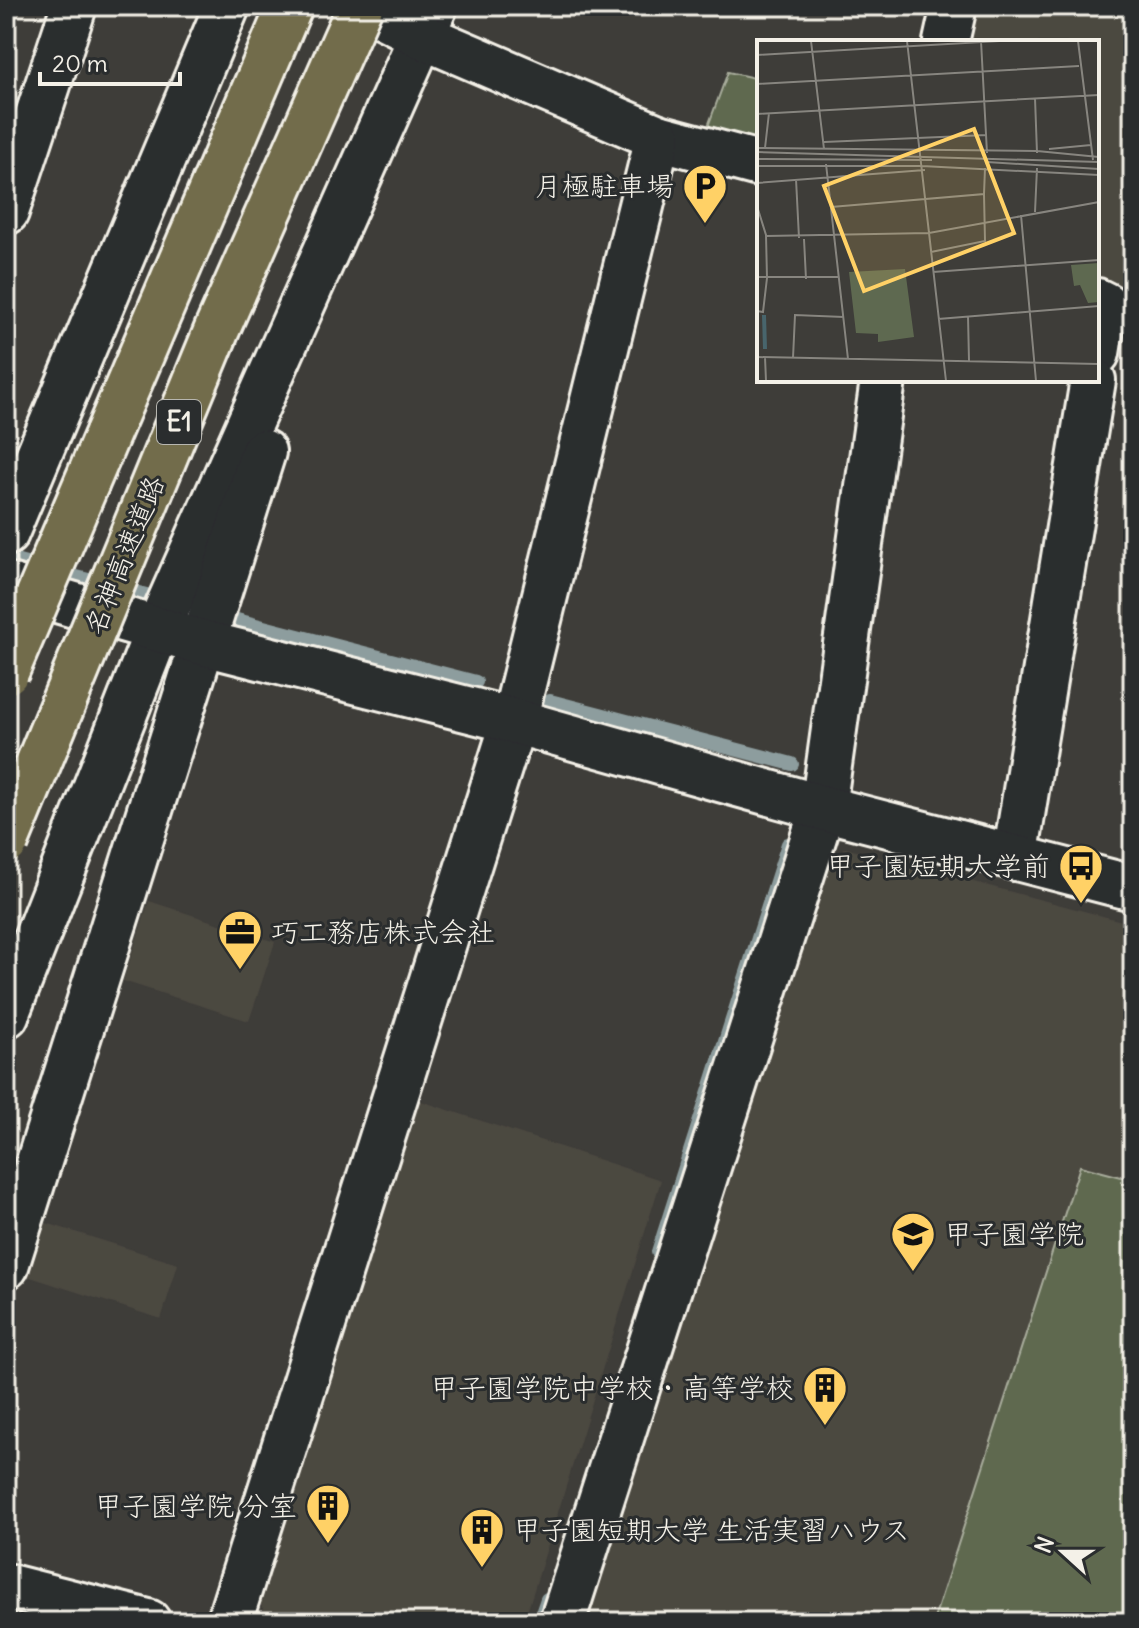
<svg xmlns="http://www.w3.org/2000/svg" width="1139" height="1628" font-family="Delius,'Klee One',sans-serif">
  <style>
    .built { fill: #4c4841 }
    .green { fill: #5e6950; stroke: #a9ad9c; stroke-width: 2 }
    .lines { fill: none; stroke-linecap: round; stroke-linejoin: round }
    .stream { stroke: #8d9d9e; stroke-width: 14 }
    .minor-casing { stroke: #f4f1e8; stroke-width: 50 }
    .tertiary-casing { stroke: #f4f1e8; stroke-width: 50 }
    .minor { stroke: #2a2d2e; stroke-width: 44 }
    .tertiary { stroke: #2a2d2e; stroke-width: 44 }
    .motorway-bridge-casing { stroke: #f4f1e8; stroke-width: 50; stroke-linecap: butt }
    .motorway-bridge { stroke: #726c4b; stroke-width: 44 }
    .labels { text-anchor: middle; stroke-width: 6; stroke-linejoin: round; paint-order: stroke }
    .shield { fill: #2a2d2e; stroke: #b7b6b0; stroke-width: 2 }
    .shield-label { font-size: 26px; font-weight: bold; fill: #f4f1e8 }
    .poi-label { font-size: 28px; fill: #f4f1e8; stroke: #2a2d2e; text-anchor: end }
    .street-label { font-size: 28px; fill: #f4f1e8; stroke: #2a2d2e }
    .inset-river { fill: none; stroke: #48656c; stroke-width: 4 }
    .inset-road { fill: none; stroke: #87857f; stroke-width: 2 }
    .view { fill: #ffd166; fill-opacity: 0.15; stroke: #ffd166; stroke-width: 4 }
    .inset-edge { fill: none; stroke: #f4f1e8; stroke-width: 4 }
  </style>
  <rect width="100%" height="100%" fill="#3e3d39"/>
  <filter id="ink" filterUnits="userSpaceOnUse"><feTurbulence type="fractalNoise" baseFrequency=".0125" numOctaves="2"/><feDisplacementMap in="SourceGraphic" scale="16" xChannelSelector="R" yChannelSelector="G"/><feConvolveMatrix kernelMatrix="1 2 1 2 8 2 1 2 1" color-interpolation-filters="sRGB"/></filter>
  <g filter="url(#ink)">
    <g class="built">
      <polygon points="975,6 1133,6 1133,305 1097,283 1097,42 967,42"/>
      <polygon points="845,848 1133,924 1133,1622 579,1622 827,862"/>
      <polygon points="149,901 275,942 249,1021 123,981"/>
      <polygon points="418,1100 661,1180 524,1622 271,1622 259,1602 311,1425"/>
      <polygon points="43,1222 178,1264 161,1319 27,1276"/>
    </g>
    <g class="green">
      <polygon points="728,72 759,79 759,144 707,129"/>
      <polygon points="1080,1166 1133,1180 1133,1622 933,1622"/>
    </g>
    <g class="lines">
      <g class="stream">
        <polyline points="11,560 158,598"/>
        <polyline points="233,619 476,682"/>
        <polyline points="550,701 792,764"/>
        <polyline points="658,1252 788,844"/>
        <polyline points="539,1622 547,1599"/>
      </g>
      <g class="minor-casing">
        <g id="minor">
          <polyline points="946,42 954,6"/>
          <polyline points="658,137 759,164"/>
          <polyline points="6,212 74,6"/>
          <polyline points="1097,301 1105,305 1097,353"/>
          <polyline points="6,533 227,6"/>
          <polyline points="1015,858 1093,380"/>
          <polyline points="6,1015 158,629 435,6"/>
          <polyline points="6,1266 263,452"/>
          <polyline points="6,1586 148,1622"/>
          <polyline points="229,1622 514,721 658,137 422,36 363,6"/>
          <polyline points="562,1622 823,808 883,380"/>
        </g>
      </g>
      <g class="tertiary-casing">
        <polyline id="tertiary" points="6,585 204,643 514,721 823,808 1133,888"/>
      </g>
      <use href="#minor" class="minor"/>
      <use href="#tertiary" class="tertiary"/>
      <g class="motorway-bridge-casing">
        <g id="motorway-bridge">
          <polyline points="6,672 290,6"/>
          <polyline points="6,842 218,327 360,6"/>
        </g>
      </g>
      <use href="#motorway-bridge" class="motorway-bridge"/>
    </g>
  </g>
  <defs>
    <g id="parking-pin" transform="scale(2.3)"><path d="M0 17L-7.5 6A9.5 9.5 0 1 1 7.5 6Z" fill="#ffd166" stroke="#2a2d2e"/><path d="M-3.5-5.5H1a3.5 3.5 0 0 1 0 7H-1V5.5H-3.5ZM-1-3.4V-.6H.8a1.4 1.4 0 0 0 0-2.8Z" fill="#111"/></g>
    <g id="bus-pin" transform="scale(2.3)"><path d="M0 17L-7.5 6A9.5 9.5 0 1 1 7.5 6Z" fill="#ffd166" stroke="#2a2d2e"/><path d="M-5-6H5V4H4V6H2V4H-2V6H-4V4H-5ZM-3.5-4V0h7V-4ZM-3.5 1.2v1.5H-2V1.2ZM2 1.2v1.5H3.5V1.2Z" fill="#111"/></g>
    <g id="office-pin" transform="scale(2.3)"><path d="M0 17L-7.5 6A9.5 9.5 0 1 1 7.5 6Z" fill="#ffd166" stroke="#2a2d2e"/><path d="M-6-3h4V-5.5h4V-3h4V5H-6ZM-1-4.5V-3h2v-1.5ZM-6 0V1H6V0Z" fill="#111"/></g>
    <g id="school-pin" transform="scale(2.3)"><path d="M0 17L-7.5 6A9.5 9.5 0 1 1 7.5 6Z" fill="#ffd166" stroke="#2a2d2e"/><path d="M0-5L7-2L0 1L-7-2ZM-4 1L0 2.5L4 1V4Q0 6-4 4Z" fill="#111"/></g>
    <g id="building-pin" transform="scale(2.3)"><path d="M0 17L-7.5 6A9.5 9.5 0 1 1 7.5 6Z" fill="#ffd166" stroke="#2a2d2e"/><path d="M-4-6H4V6H1V3H-1V6H-4ZM-2.5-4.3h1.7v1.8h-1.7ZM.8-4.3h1.7v1.8H.8ZM-2.5-1h1.7V.8h-1.7ZM.8-1h1.7V.8H.8Z" fill="#111"/></g>
  </defs>
  <g fill-rule="evenodd">
    <use href="#parking-pin" x="705" y="186"/>
    <use href="#bus-pin" x="1081" y="866"/>
    <use href="#office-pin" x="240" y="932"/>
    <use href="#school-pin" x="913" y="1234"/>
    <use href="#building-pin" x="825" y="1388"/>
    <use href="#building-pin" x="328" y="1506"/>
    <use href="#building-pin" x="482" y="1530"/>
  </g>
  <g class="labels">
    <rect class="shield" x="157" y="400" width="44" height="44" rx="6"/>
    <g class="shield-label">
      <text x="179" y="431">E1</text>
    </g>
    <g class="poi-label">
      <text x="674" y="196">月極駐車場</text>
      <text x="1050" y="876">甲子園短期大学前</text>
      <text x="271" y="942" text-anchor="start">巧工務店株式会社</text>
      <text x="944" y="1244" text-anchor="start">甲子園学院</text>
      <text x="794" y="1398">甲子園学院中学校・高等学校</text>
      <text x="297" y="1516">甲子園学院 分室</text>
      <text x="513" y="1540" text-anchor="start">甲子園短期大学 生活実習ハウス</text>
    </g>
    <g class="street-label">
      <text transform="translate(124 555) rotate(-68)" y="10">名神高速道路</text>
    </g>
  </g>
  <g transform="translate(757 40)">
    <rect width="342" height="342" fill="#3e3d39"/>
    <path d="M342,223v39l-11,1 -8,-18 -6,1 -3,-21zM148,229l9,68 -36,5v-8l-22,-1 -7,-61z" fill="#5e6950"/>
    <path class="inset-river" d="M7,275l1,34"/>
    <path class="inset-road" d="M54,1l13,108M150,1l39,340M224,1l6,112M321,1l15,119M0,15l243,-14M0,44l322,-18M278,58l2,55M0,74l342,-19M67,102l163,-7M0,108l280,3 62,6M8,108l4,-35M292,109l42,-4M0,112l342,10M0,119l175,1M230,122l112,7M69,124l22,195M0,126h165l177,9M39,139l3,59M0,143l168,-13M0,166l9,29 1,43 -4,34 -6,-1M74,167l153,-13 1,-26M278,172l2,-44M264,175l15,166M9,196l163,-3 170,-31M47,199l2,40M174,212l54,-11 -1,-47M176,232l166,-12M0,237h82M211,276l1,45M181,279l161,-13M0,317l342,7M8,317l1,24M36,318l2,-43 49,2"/>
    <path class="view" d="M217,89l40,104 -150,58 -40,-105z"/>
    <rect width="342" height="342" class="inset-edge"/>
  </g>
  <rect width="1139" height="1628" fill="none" stroke="#2a2d2e" stroke-width="32"/>
  <rect x="16" y="16" width="1107" height="1596" fill="none" stroke="#f4f1e8" stroke-width="3" filter="url(#ink)"/>
  <g transform="translate(1063 1552) rotate(291)" stroke="#2a2d2e" stroke-width="6" paint-order="stroke">
  <path d="M0-6L14 30L0 20L-14 30Z" fill="#f4f1e8"/>
  <text y="-12" font-size="22" font-weight="bold" text-anchor="middle" fill="#f4f1e8">N</text>
  </g>
  <path d="M40 72v12h140v-12" fill="none" stroke="#f4f1e8" stroke-width="4"/>
  <text x="52" y="72" font-size="24" fill="#f4f1e8" stroke="#2a2d2e" stroke-width="6" paint-order="stroke">20 m</text>
</svg>
